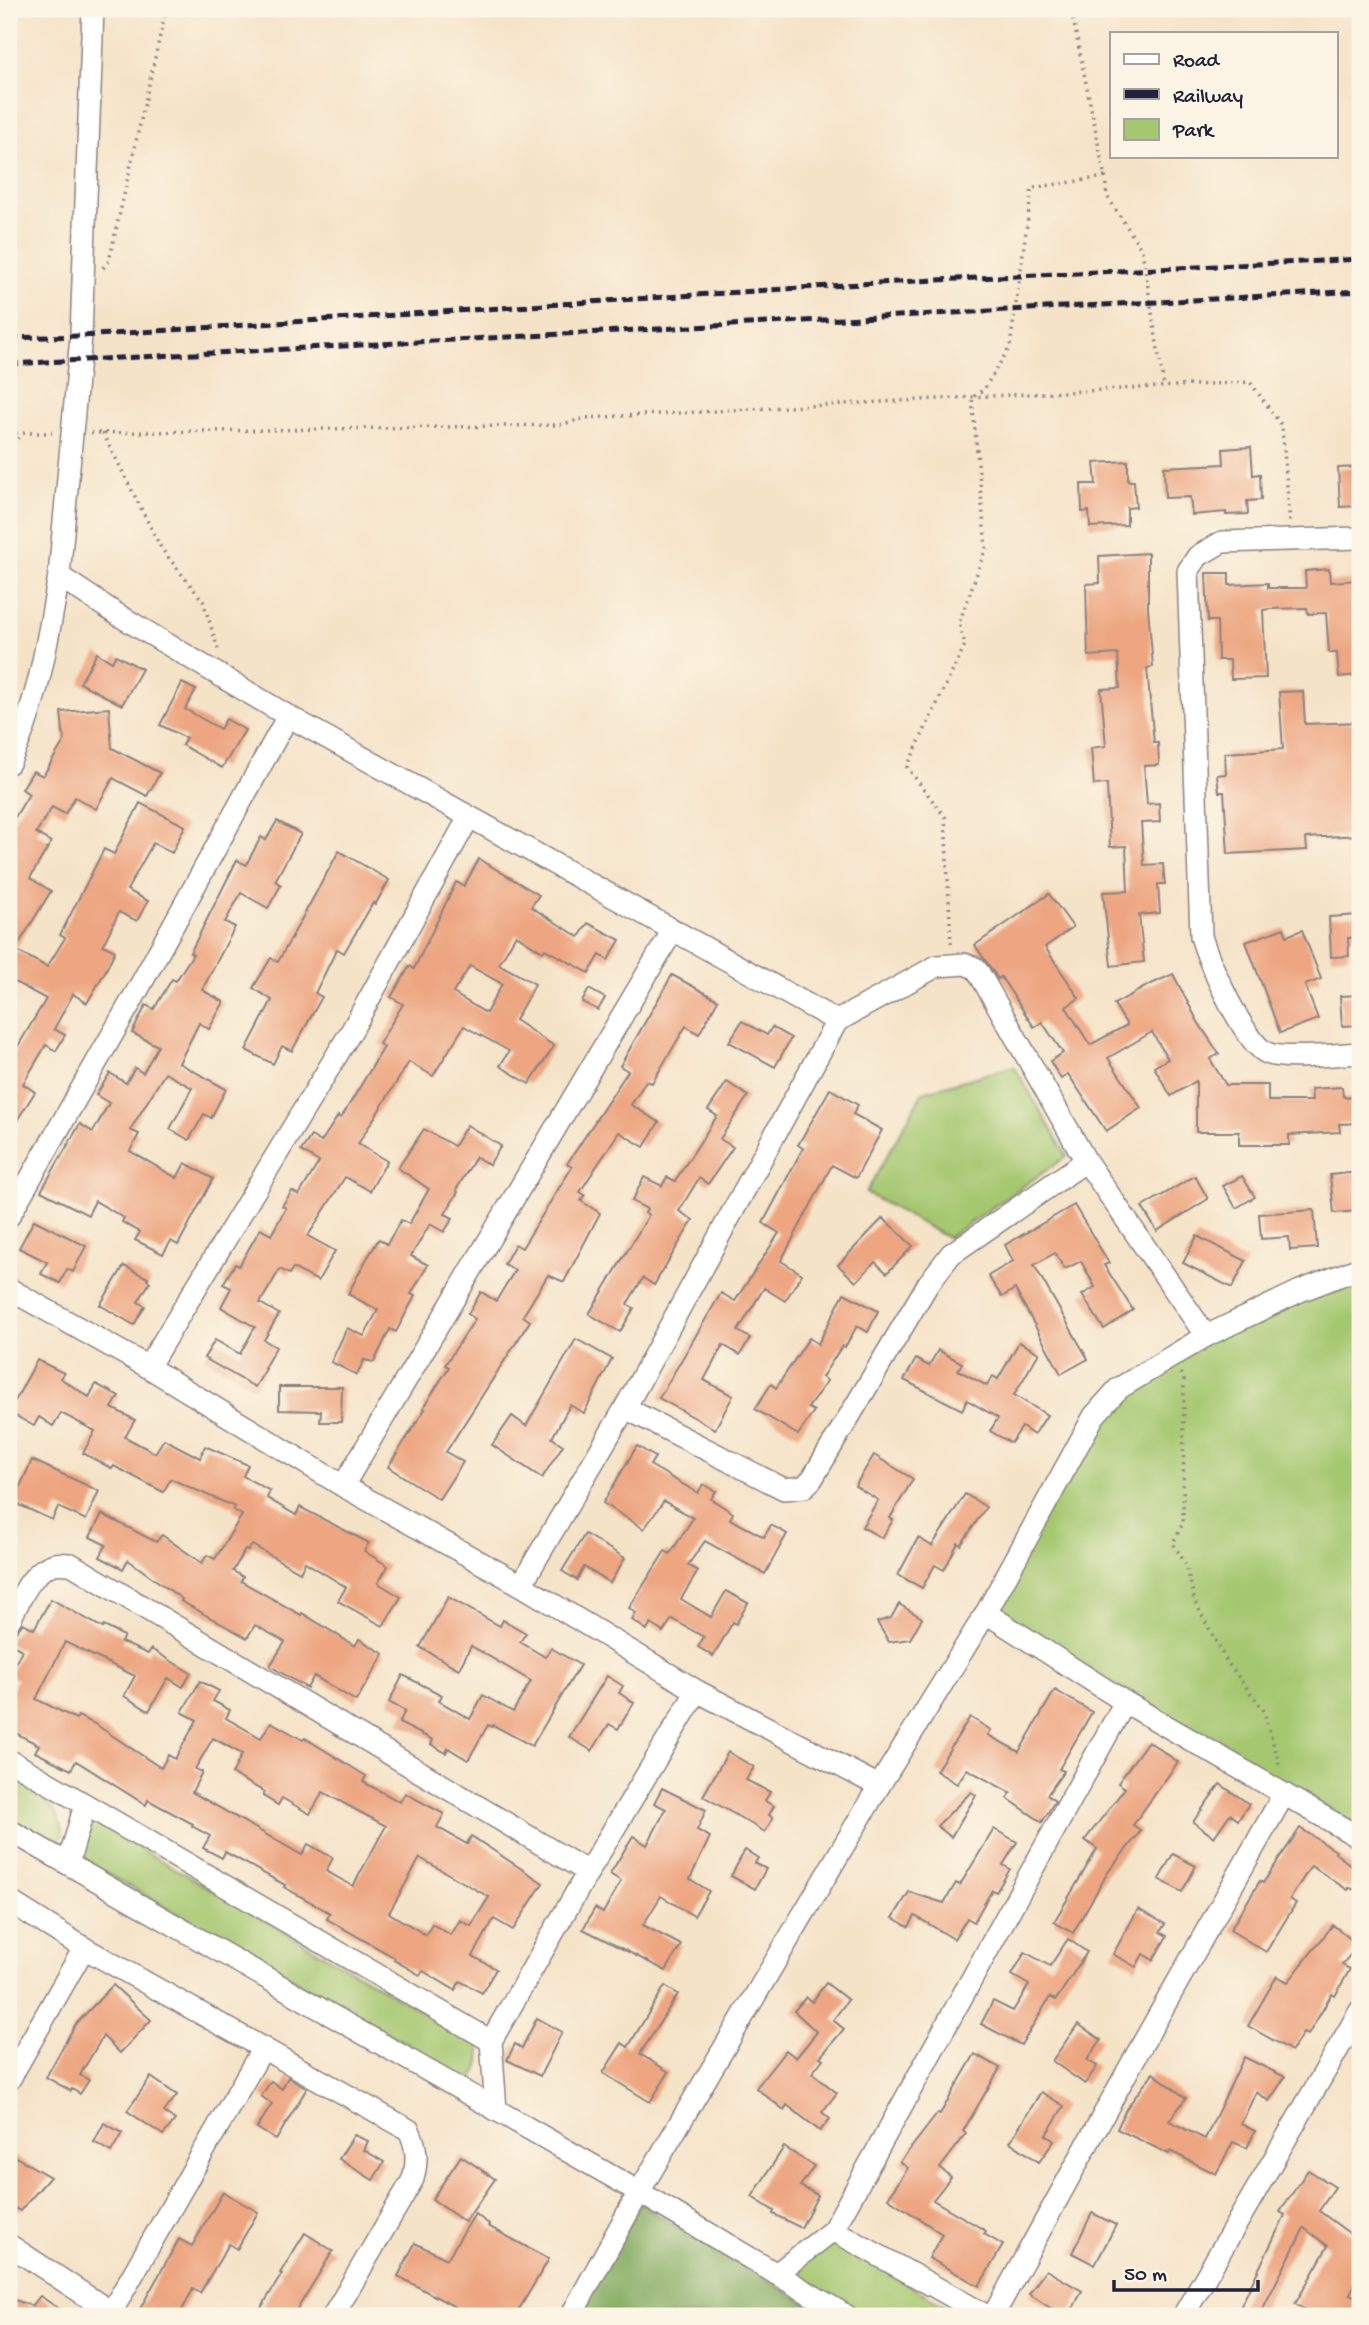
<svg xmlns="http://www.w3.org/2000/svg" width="1369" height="2325" font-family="'Gochi Hand',sans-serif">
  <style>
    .green { fill: #a5c770; stroke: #647456; stroke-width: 2 }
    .forest { fill: #84ac62; stroke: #53674e; stroke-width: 2 }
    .building { fill: #eda681; fill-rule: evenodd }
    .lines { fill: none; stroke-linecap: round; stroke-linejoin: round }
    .street-casing { stroke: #8c8282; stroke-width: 24 }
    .path { stroke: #8c8282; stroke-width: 3.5; stroke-dasharray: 2 5; stroke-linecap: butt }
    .street { stroke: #fff; stroke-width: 21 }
    .rail { stroke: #22223b; stroke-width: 5; stroke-dasharray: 10 5; stroke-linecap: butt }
  </style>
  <rect width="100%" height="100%" fill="#fcf5e5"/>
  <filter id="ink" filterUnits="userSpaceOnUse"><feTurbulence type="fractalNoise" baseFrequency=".0143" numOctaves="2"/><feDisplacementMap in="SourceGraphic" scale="14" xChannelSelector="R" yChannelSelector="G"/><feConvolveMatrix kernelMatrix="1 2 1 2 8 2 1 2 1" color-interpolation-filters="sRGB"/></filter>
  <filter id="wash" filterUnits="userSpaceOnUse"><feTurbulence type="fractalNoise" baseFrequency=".00686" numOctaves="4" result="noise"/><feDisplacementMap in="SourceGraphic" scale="28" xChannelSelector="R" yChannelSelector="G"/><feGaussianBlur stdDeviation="1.57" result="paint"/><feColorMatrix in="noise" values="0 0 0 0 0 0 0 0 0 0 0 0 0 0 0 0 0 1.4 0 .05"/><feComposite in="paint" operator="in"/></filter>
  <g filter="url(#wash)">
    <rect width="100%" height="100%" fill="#f5e3c8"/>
    <g class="green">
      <polygon points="1014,1066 1067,1156 948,1238 866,1193 923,1092"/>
      <polygon points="1360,1274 1360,1827 990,1612 1097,1418 1121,1393 1208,1340"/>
      <path d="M9,1775c23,15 52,29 54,60l-6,7h-9l-39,-23z"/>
      <path d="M87,1818l392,226c3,16 1,24 -7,37l-394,-224z"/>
      <polygon points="835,2240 961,2316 863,2316 792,2274"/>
    </g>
    <polygon class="forest" points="640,2204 828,2316 576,2316"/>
    <g id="blocks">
      <g class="building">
        <polygon points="1251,447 1253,475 1260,474 1261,500 1247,501 1248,514 1226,515 1226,512 1192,515 1190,497 1165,498 1164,467 1224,464 1223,449"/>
        <polygon points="1128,461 1128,481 1134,481 1136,507 1127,508 1127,525 1090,527 1089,511 1082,512 1081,484 1096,484 1094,463"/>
        <polygon points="1360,467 1359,506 1340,507 1338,468"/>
        <polygon points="1148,553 1148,608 1153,667 1147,668 1154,743 1158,743 1159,765 1144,766 1147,804 1159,803 1160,822 1141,823 1144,865 1163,864 1165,884 1158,884 1160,913 1139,915 1144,962 1111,966 1103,892 1128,891 1126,846 1110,847 1107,784 1094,785 1091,748 1106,746 1101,689 1120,688 1118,654 1088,656 1086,584 1100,583 1099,556"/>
        <polygon points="1329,569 1330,582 1360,580 1360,675 1339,677 1337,653 1329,653 1326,613 1308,614 1307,608 1269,609 1263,610 1266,678 1231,679 1230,660 1218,660 1217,621 1208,621 1206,573 1229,573 1229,585 1268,583 1268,588 1306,588 1305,571"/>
        <polygon points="97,653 112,662 116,655 142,669 122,705 80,683"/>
        <polygon points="182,683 196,690 185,709 220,729 226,719 245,730 222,768 182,745 186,738 160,725"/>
        <polygon points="1303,691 1305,724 1360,722 1360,835 1306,838 1307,850 1228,854 1224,792 1219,792 1217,775 1226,774 1225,753 1283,749 1279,692"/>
        <polygon points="109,708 112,748 160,773 147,796 113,778 96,809 75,797 65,814 52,807 36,833 51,842 30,878 51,891 15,950 47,967 65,938 60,935 104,849 114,854 140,803 185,826 172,853 153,843 127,890 148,901 137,921 119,912 103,945 115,951 105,972 87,1003 73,994 54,1029 65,1035 56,1051 46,1045 23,1084 35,1092 9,1133 9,1061 46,999 9,979 9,827 29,794 22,789 33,771 43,776 64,741 61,712"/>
        <polygon points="277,821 301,834 275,881 281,885 268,908 241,893 225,922 235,927 202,990 224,1002 209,1029 199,1023 179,1063 226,1089 211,1118 204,1114 189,1140 170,1129 192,1088 165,1073 130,1130 139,1134 130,1151 177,1178 185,1163 213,1179 178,1245 171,1241 163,1254 135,1240 140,1232 122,1222 124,1218 95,1201 88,1215 41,1191 80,1124 93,1132 109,1103 96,1095 110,1073 126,1083 135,1068 143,1073 158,1046 132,1033 146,1005 154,1009 172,979 176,981 193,954 190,953 237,860 246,865 261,837 266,840"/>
        <polygon points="339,851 389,880 375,905 373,903 344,953 337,949 315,993 322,997 292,1051 282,1046 273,1064 246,1050 272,1000 253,988 271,958 278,962"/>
        <path d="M479,859l60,36 -8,12 48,30 9,-14 32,17 -12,20 -8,-5 -11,18 -44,-24 -2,3 -27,-17 -17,29 36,20 -20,36 39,26 -25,38 -29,-18 9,-15 -45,-25 -31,50 -24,-14 -51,82 29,17 -17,30 -25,-14 -37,59 27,15 -17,30 -25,-13 -4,6 -9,-5 -20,34 19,11 -15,26 12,7 -12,21 2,1 -11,18 -51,-29 11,-18 25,14 15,-27 -34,-20 10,-19 -8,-4 12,-20 4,2 21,-37 11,6 15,-27 -4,-2 10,-15 7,4 20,-33 -18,-11 10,-15 10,6 17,-26 3,2 43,-71 -5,-3 24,-40 -12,-7 19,-31 4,3 42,-87 8,4zM470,966l32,18 -16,29 -33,-20z"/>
        <polygon points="1049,894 1073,927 1045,947 1079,998 1066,1007 1090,1045 1127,1025 1114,1004 1147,986 1173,974 1198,1022 1219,1054 1210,1059 1226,1085 1268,1085 1268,1101 1312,1101 1311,1089 1342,1087 1343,1096 1347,1098 1360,1095 1360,1123 1339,1124 1340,1132 1289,1135 1289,1145 1239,1145 1239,1132 1196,1132 1196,1081 1171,1096 1154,1067 1168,1059 1152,1032 1108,1058 1141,1108 1106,1131 1068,1074 1061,1079 1050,1061 1063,1053 1042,1022 1034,1027 1001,977 998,979 975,945"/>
        <polygon points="1360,915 1360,937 1348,938 1349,956 1331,957 1329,917"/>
        <polygon points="1284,928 1287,936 1302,930 1321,979 1305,985 1318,1019 1280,1033 1246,942"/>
        <polygon points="672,975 718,1000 699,1034 686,1026 652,1083 646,1081 631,1105 659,1122 644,1147 619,1132 580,1192 585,1195 581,1201 600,1213 564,1282 548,1275 523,1316 530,1321 446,1452 463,1462 439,1499 388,1467 425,1409 423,1408 449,1367 445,1365 475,1319 468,1314 481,1292 496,1301 515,1270 504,1264 515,1244 522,1248 572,1167 567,1164 628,1071 620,1066"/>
        <polygon points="589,989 605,998 598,1010 582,1002"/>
        <polygon points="1360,995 1360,1025 1342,1026 1340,996"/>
        <polygon points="742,1021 767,1035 772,1027 791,1038 775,1067 729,1042"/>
        <polygon points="727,1082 748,1096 720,1139 733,1147 708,1184 699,1178 679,1211 693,1220 654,1285 643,1278 627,1304 634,1308 620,1332 589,1314 649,1215 645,1213 647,1209 632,1201 644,1177 662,1186 667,1177 675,1181 717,1116 708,1110"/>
        <polygon points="830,1089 858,1105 853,1114 882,1130 856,1178 832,1165 781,1261 802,1274 785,1301 764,1288 738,1331 750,1338 740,1355 723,1345 704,1380 733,1396 715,1429 659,1398 721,1293 735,1301 779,1233 763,1223 803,1148 798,1145"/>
        <polygon points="467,1125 501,1146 489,1165 476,1157 456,1190 458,1192 445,1214 453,1218 444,1232 430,1224 411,1256 428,1265 411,1294 415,1296 396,1332 390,1329 374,1362 364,1360 357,1375 331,1362 347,1328 364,1336 378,1310 348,1294 365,1262 379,1239 387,1244 401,1220 409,1224 429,1189 398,1168 424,1129 454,1146"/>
        <polygon points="1358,1172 1360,1211 1334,1213 1330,1175"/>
        <polygon points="1195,1176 1208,1199 1157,1231 1142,1207"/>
        <polygon points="1242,1176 1255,1197 1236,1208 1223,1186"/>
        <polygon points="1074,1205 1109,1263 1104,1265 1133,1310 1104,1329 1082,1295 1095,1287 1081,1261 1065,1269 1055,1253 1034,1265 1088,1359 1061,1374 1015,1289 1002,1297 988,1276 1013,1261 1005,1245"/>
        <polygon points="1314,1210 1317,1248 1290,1250 1289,1237 1261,1239 1259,1214"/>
        <polygon points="883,1218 913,1246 887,1273 875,1262 856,1282 838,1265"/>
        <polygon points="34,1220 86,1246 73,1272 67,1269 60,1283 41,1274 47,1262 19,1248"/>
        <polygon points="1197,1236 1246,1261 1232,1288 1183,1263"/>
        <polygon points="124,1266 148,1278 147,1280 150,1282 138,1302 145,1306 134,1325 100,1305"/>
        <polygon points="844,1293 878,1311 868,1332 857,1326 845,1347 842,1346 822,1377 827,1381 808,1408 814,1411 798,1435 755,1409 771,1384 776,1388 809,1338 818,1344"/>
        <polygon points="576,1339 612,1359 584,1413 570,1405 552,1438 563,1445 542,1478 492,1445 512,1416 526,1426"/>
        <polygon points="1019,1342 1039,1353 1014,1395 1047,1415 1034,1435 1022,1427 1011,1443 990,1431 998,1418 967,1400 962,1410 904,1380 916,1359 929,1366 938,1350 962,1363 958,1370 987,1386 993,1376 998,1379"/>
        <polygon points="37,1360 64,1373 60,1378 89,1397 96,1384 119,1396 112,1408 135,1420 125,1437 155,1453 164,1439 200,1458 205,1446 248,1465 243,1476 270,1491 267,1498 296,1515 300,1507 369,1543 364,1551 388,1566 378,1583 401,1597 383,1626 338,1601 346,1587 305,1562 300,1572 252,1545 248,1551 245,1550 233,1571 243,1577 241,1581 301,1615 302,1613 355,1646 359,1639 384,1654 356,1701 314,1676 307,1688 270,1666 285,1642 255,1625 247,1638 181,1601 182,1599 128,1560 123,1569 100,1557 106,1545 90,1537 102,1514 156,1542 162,1535 202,1563 207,1555 215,1559 242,1515 233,1510 235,1507 171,1479 163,1492 114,1466 112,1469 83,1453 95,1431 61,1413 53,1426 39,1417 34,1426 9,1412"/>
        <polygon points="279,1387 342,1387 341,1422 320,1422 321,1411 279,1410"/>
        <polygon points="637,1446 655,1457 650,1465 698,1493 703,1484 716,1491 711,1499 733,1513 730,1519 764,1537 771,1525 787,1534 765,1574 705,1541 688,1565 698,1571 681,1599 711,1617 726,1591 748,1603 736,1624 733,1622 713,1656 698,1647 704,1637 672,1619 663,1632 651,1624 647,1630 632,1620 636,1613 629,1608 665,1551 670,1554 693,1518 664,1501 644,1529 603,1503"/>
        <polygon points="874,1455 913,1479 890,1518 893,1520 882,1538 862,1527 878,1500 855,1486"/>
        <polygon points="32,1460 99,1491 86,1520 58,1507 52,1520 13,1502"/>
        <polygon points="965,1494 986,1507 961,1545 958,1543 944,1570 935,1565 922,1588 898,1575 918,1538 932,1546"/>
        <polygon points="585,1534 625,1558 610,1583 584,1567 577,1580 562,1571"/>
        <polygon points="448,1597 500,1626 503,1620 526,1633 520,1642 545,1657 551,1648 580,1665 532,1746 493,1725 492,1727 488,1725 468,1760 448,1748 446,1753 431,1744 433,1740 399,1723 405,1711 389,1702 403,1675 442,1695 439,1701 470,1719 483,1695 513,1712 531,1681 471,1646 459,1669 420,1647"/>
        <path d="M51,1599l52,29 1,-2 20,10 -3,6 27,12 3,-5 40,24 -8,14 -15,-9 -19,33 -25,-15 11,-20 -70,-34 -29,57 40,20 2,-3 17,8 66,44 7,-13 7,4 22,-39 -15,-8 18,-31 19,10 -6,10 17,9 -4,8 35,20 10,-16 32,18 2,-2 61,38 -3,6 37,20 5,-9 39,21 -7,13 30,17 4,-8 72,47 -30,47 -19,-11 -21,37 23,13 -14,24 -22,-12 -5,9 -32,-19 -3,4 -26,-15 1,-2 -68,-39 3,-6 -46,-26 1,-2 -60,-33 -3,6 -19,-10 7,-12 -18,-10 1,-2 -45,-24 -2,5 -70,-44 -5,9 -36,-18 4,-7 -30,-15v-35l8,-16 -8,-3 13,-26 -13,-7v-3l14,-17 11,6zM213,1738l29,16 -10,20 33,18 -2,4 15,9 4,-7 28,16 13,-22 63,34 -33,60 -27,-15 7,-13 -25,-14 -6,11 -110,-63 10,-20 -7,-3zM420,1858l69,39 -18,29 -11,-6 -9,15 -19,-11 -6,11 -37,-22z"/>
        <polygon points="899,1604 922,1618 910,1639 889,1642 877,1622 891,1618"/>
        <polygon points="607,1676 623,1686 619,1693 634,1703 618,1729 609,1724 592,1751 569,1737"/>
        <polygon points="1055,1690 1092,1712 1059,1769 1064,1771 1047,1795 1055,1801 1042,1822 1007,1798 1011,1793 967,1769 957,1784 936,1771 970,1717 991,1730 988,1735 1019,1752"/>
        <polygon points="1148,1741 1178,1762 1133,1825 1141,1831 1108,1872 1073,1933 1054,1922 1097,1849 1085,1840 1125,1788 1118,1783"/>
        <polygon points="728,1752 754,1767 746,1780 770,1792 765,1801 774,1806 769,1815 773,1818 765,1832 703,1796"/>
        <polygon points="1220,1784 1249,1804 1238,1820 1230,1814 1214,1837 1193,1822"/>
        <polygon points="662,1788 706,1810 697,1830 710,1837 690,1879 709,1891 694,1916 661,1896 643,1925 681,1945 666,1971 583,1929 595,1908 603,1913 621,1881 610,1874 633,1836 647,1845 666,1809 654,1803"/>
        <polygon points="971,1792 976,1795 951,1837 937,1826"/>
        <polygon points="1300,1828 1336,1851 1335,1853 1360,1872 1360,1891 1349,1888 1348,1890 1311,1866 1290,1899 1296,1903 1266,1952 1230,1930 1260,1881 1263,1883"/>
        <polygon points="994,1829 1017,1842 1003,1865 1010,1869 996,1892 992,1890 974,1922 967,1918 954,1939 915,1916 909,1927 893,1918 909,1892 944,1903 956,1883 960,1885"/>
        <polygon points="745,1850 758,1858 755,1863 766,1869 755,1889 731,1876"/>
        <polygon points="1173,1854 1196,1866 1182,1892 1159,1879"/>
        <polygon points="1138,1909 1165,1924 1160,1932 1167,1936 1153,1960 1143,1954 1136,1967 1113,1954"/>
        <polygon points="1333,1925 1358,1945 1342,1965 1350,1969 1335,1996 1332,1994 1308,2035 1303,2033 1292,2051 1248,2026 1277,1976 1288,1982"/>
        <polygon points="1068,1939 1087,1952 1056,2000 1050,1997 1021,2045 981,2024 993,2001 1013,2011 1029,1985 1012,1975 1025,1952 1050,1966"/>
        <polygon points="826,1983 848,2000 833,2020 844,2029 820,2057 823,2059 812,2073 837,2093 822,2112 830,2119 820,2131 787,2105 784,2110 756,2088 786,2050 796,2058 817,2032 794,2011 806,1997 812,2002"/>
        <polygon points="113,1985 151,2020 120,2053 103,2036 80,2075 89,2080 80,2094 72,2089 71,2091 46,2077 75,2025"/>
        <polygon points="665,1986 678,1994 640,2054 669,2072 650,2102 603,2073 622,2043 628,2047"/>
        <polygon points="537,2018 562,2032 540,2076 507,2060 515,2044 522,2048"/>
        <polygon points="1078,2024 1101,2040 1087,2060 1097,2066 1085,2084 1052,2061"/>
        <polygon points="975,2054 1000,2068 963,2131 966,2134 940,2168 951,2177 933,2200 986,2231 984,2234 1003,2245 979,2286 929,2258 942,2234 888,2198 908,2168 900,2162 938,2113 940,2114"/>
        <polygon points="1244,2057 1285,2077 1269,2101 1256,2092 1241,2124 1255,2131 1247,2148 1233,2142 1216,2174 1170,2151 1169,2154 1117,2129 1126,2109 1153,2073 1186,2098 1169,2121 1205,2139"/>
        <polygon points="151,2077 177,2095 164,2112 175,2120 163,2135 127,2111"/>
        <polygon points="288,2077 307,2088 276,2140 257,2128 272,2104 261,2096 271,2081 282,2089"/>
        <polygon points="1041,2092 1064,2106 1046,2135 1054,2141 1039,2162 1010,2142"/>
        <polygon points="104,2123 122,2133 111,2152 94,2142"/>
        <polygon points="354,2135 368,2141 364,2150 384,2162 373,2180 339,2159"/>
        <polygon points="784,2147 814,2166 800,2186 818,2195 801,2228 773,2214 774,2211 752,2197"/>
        <polygon points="9,2153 50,2177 20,2211 9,2204"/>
        <polygon points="461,2156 495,2179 465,2222 432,2199"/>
        <polygon points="1308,2170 1335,2187 1319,2211 1360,2241 1360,2274 1350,2294 1360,2298 1360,2301 1353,2316 1316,2316 1295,2304 1328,2246 1304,2228 1259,2316 1236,2316 1285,2215 1280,2212"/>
        <polygon points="223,2192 258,2212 237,2249 229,2244 200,2293 193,2289 179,2316 136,2316 179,2239 192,2246"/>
        <polygon points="1092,2213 1116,2225 1095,2265 1072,2253"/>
        <polygon points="475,2214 489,2224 488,2226 549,2259 515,2316 464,2316 457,2308 398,2276 415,2243 447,2259"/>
        <polygon points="305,2233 333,2251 293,2316 256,2316 282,2274 280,2273"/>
        <polygon points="1046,2270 1082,2291 1069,2316 1052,2316 1055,2311 1029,2294"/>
        <polygon points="40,2296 70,2316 9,2316 9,2298 32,2306"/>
      </g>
    </g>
  </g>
  <g filter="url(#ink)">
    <use href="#blocks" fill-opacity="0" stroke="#8c8282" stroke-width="2"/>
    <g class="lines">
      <g class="street-casing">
        <g id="street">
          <path d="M1360,538l-138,4 -24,14 -10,15 13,365c7,25 44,108 66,117 18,8 72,1 93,0"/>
          <polyline points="59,576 81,336 93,9"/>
          <path d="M9,763c30,-59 38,-123 50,-187l56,37 173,103 549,305"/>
          <polyline points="9,1216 136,993 288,716"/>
          <polyline points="9,1289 148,1367 343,1486 521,1585 697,1691 879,1786"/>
          <polyline points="148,1367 352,1030 469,817"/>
          <polyline points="625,1408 784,1489 804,1487 812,1479 928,1284 951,1254 1086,1161"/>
          <polyline points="343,1486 673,930"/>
          <polyline points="521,1585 625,1408 837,1021 937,966 965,964 975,968 979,973 1086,1161 1206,1336"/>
          <polyline points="986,1613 1125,1702 1360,1838"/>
          <path d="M9,1621c11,-20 21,-50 45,-57 5,-1 12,0 17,0l517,308"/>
          <polyline points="9,1760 491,2041"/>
          <polyline points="9,1830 639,2192 847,2316"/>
          <polyline points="68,1864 85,1805"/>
          <path d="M9,1901l75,47 325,182c8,17 9,30 4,49l-80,137"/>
          <polyline points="9,2080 84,1948"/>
          <polyline points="496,2110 491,2041 588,1872 697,1691"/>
          <polyline points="9,2245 111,2312"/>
          <polyline points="776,2274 833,2230"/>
          <polyline points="109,2316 263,2048"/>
          <polyline points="571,2316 639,2192 879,1786 986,1613 1094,1416 1118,1389 1206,1336 1300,1291 1360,1268"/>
          <polyline points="987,2316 833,2230 1125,1702"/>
          <polyline points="993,2316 1138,2052 1284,1794"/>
          <polyline points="1183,2316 1360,2011"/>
        </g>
      </g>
      <g class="path">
        <polyline points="1105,177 1107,196 1142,250 1164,387"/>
        <polyline points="103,268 109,261 166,9"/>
        <polyline points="9,433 52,433"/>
        <polyline points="91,433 559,425 586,418 1250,382 1282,426 1290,523"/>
        <polyline points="103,433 161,548 203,601 219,652"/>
        <polyline points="9,450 21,433"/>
        <polyline points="951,944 945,817 907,767 965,645 959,623 986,548 972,398 984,389 1010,347 1032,188 1105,177 1071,9"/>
        <polyline points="1181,1373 1184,1378 1183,1523 1173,1543 1186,1565 1195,1602 1227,1662 1263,1709 1279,1762 1277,1769"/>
      </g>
      <use href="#street" class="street"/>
      <g class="rail">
        <polyline points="9,338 81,336 875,283 1360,259"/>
        <polyline points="9,364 1360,291"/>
      </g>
    </g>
  </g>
  <rect width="1369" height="2325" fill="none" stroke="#fcf5e5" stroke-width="35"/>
  <rect x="1110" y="32" width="228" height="126" fill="#fcf5e5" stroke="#a5a1a1" stroke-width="2"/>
  <rect x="1124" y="54" width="35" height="10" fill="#ffffff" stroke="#a5a1a1" stroke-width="2"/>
  <text x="1173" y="66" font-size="21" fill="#22223b">Road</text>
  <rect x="1124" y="89" width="35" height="10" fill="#22223b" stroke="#a5a1a1" stroke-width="2"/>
  <text x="1173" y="102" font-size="21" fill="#22223b">Railway</text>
  <rect x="1124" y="119" width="35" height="21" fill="#a5c770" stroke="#a5a1a1" stroke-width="2"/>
  <text x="1173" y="136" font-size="21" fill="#22223b">Park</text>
  <path d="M1114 2280v10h144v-10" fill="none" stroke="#22223b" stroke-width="3.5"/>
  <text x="1124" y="2280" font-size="21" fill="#22223b" stroke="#fcf5e5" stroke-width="5" paint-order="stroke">50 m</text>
</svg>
